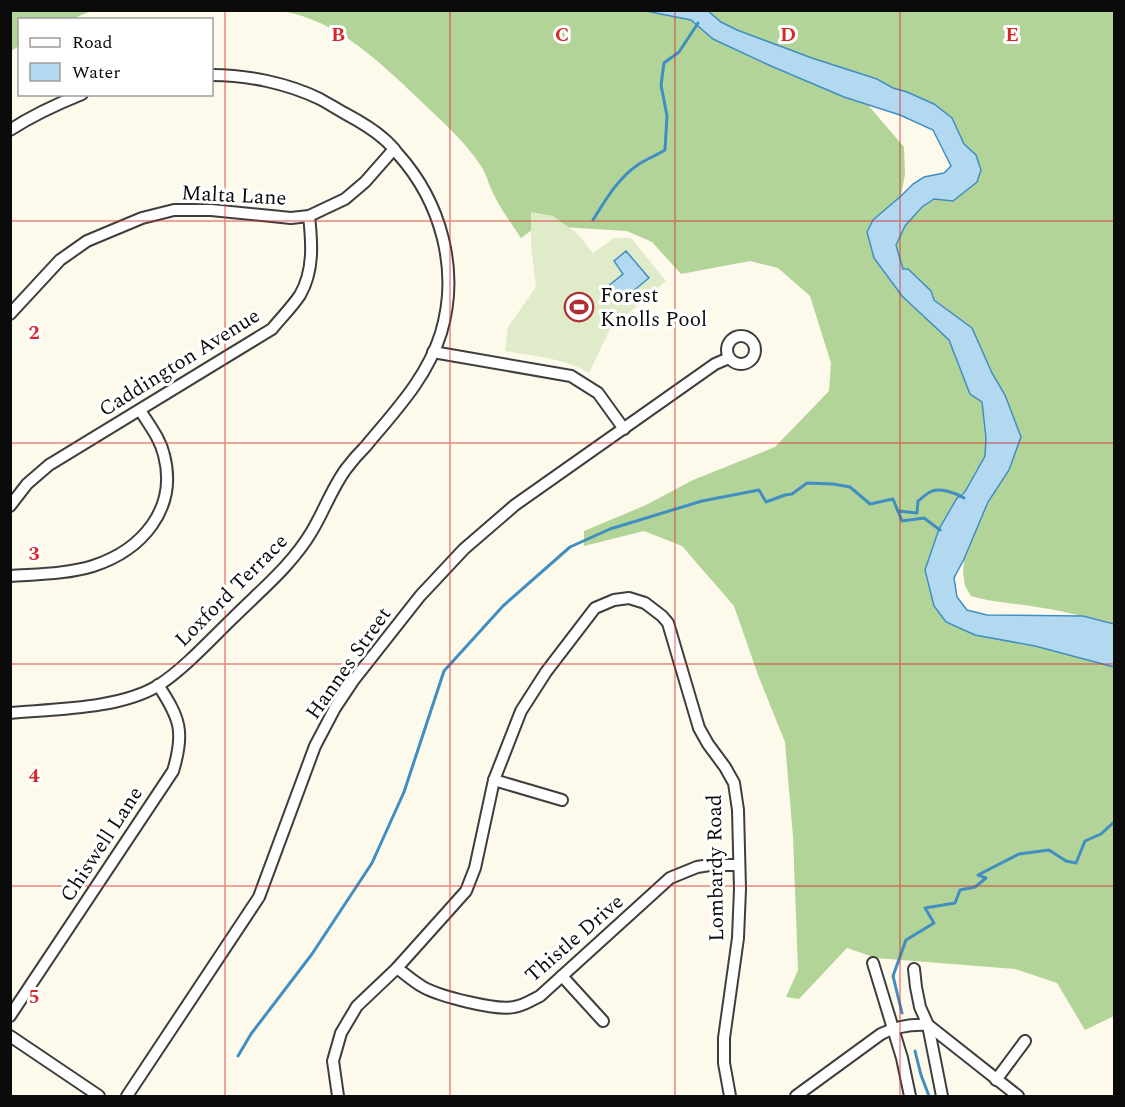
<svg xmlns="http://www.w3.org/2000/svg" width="1125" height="1107" font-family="Spectral,serif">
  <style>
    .forest { fill: #b3d498 }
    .pitch { fill: #e0ecc9 }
    .water { fill: #b3d9f1; stroke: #408ec2; stroke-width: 1.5 }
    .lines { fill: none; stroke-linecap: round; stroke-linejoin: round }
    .stream { stroke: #408ec2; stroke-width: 3 }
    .minor-casing { stroke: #3e3e3e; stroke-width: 14 }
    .minor { stroke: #fff; stroke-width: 10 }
    .grid { fill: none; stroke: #d62828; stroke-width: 1.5; stroke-opacity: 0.55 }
    .labels { text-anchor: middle; stroke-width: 6; stroke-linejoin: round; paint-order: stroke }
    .street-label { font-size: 21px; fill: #0b0b0b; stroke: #fff }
    .poi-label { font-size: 21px; fill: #0b0b0b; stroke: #fff; text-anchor: start }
    .grid-label { font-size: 20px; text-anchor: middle; font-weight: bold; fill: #d62828; stroke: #fff; stroke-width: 6; stroke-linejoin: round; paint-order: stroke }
  </style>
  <rect width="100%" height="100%" fill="#fdfaeb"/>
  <g class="forest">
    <polygon points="11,10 91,10 91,11 72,19 20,20 19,46 11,51"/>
    <path d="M646,10l45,10 22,19 131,58 24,8 36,42 1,27 -4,22 -28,24 -6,12 7,26 28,38 47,44 21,54 12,8 4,36 -1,18 -19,34 -9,8 -18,31 -14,41 3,15 6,21 41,29 60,11 79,21v349l-29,14 -28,-47 -42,-14 -139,-11 -29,-10 -48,51 -13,-2 12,-27 -5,-133 -8,-95 -27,-67 -24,-69 -52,-60 -38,-15 -60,15v-15l62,-26 47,-25 82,-33 54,-56 2,-28 -21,-67 -32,-28 -28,-7 -69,13 -29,-32 -25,-11 -82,-5 -13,4 -11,8c-9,-14 -20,-28 -27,-43 -5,-9 -7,-20 -13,-29 -15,-23 -36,-42 -56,-61 -41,-39 -86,-85 -144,-94z"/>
    <path d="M708,11h406v613c-27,-7 -55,-14 -83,-18 -21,-3 -40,-4 -60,-10l-6,-10 -2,-14 1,-13 24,-57 21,-32 -4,-75 -13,-22 -20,-45 -38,-29 -4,-8 -27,-22 -7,-24 9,-19 17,-19 12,-8 19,2 23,-46 -12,-11 -12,-26 -45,-26 -14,-4 -16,-9 -65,-21 -75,-28 -16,-8z"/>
  </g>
  <path class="pitch" d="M531,212l22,4 25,18 15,19 21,-15h17l35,43 -56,48 -21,44c-25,-15 -56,-17 -84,-22l3,-24 28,-40 -5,-41z"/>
  <g class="water">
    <polygon points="646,11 708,11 721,22 737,30 812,58 877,79 893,88 907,92 934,104 952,118 964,144 976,155 981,170 977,182 953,201 934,199 922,207 905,226 896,245 903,269 908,269 931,291 934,300 972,328 992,373 1005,395 1021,437 1009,470 988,502 964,559 954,578 957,597 967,610 987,615 1083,616 1114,624 1114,667 1035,646 975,635 946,622 934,606 925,570 939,529 957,498 962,495 966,490 985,456 986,438 982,402 970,394 949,340 902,296 874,258 867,232 873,220 901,196 913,184 924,177 944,173 951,166 933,130 900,115 844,97 771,66 713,39 691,20"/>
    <polygon points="626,251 649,278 620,302 607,287 623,274 614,261"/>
  </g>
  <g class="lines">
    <g class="stream">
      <path d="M593,220c13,-21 25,-42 46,-56 8,-5 18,-9 26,-14l2,-34 -6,-31 3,-22 15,-11 19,-29"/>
      <path d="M898,511l19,2 1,-12c4,-3 8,-7 12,-9 9,-5 26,1 34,6"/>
      <polyline points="902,1013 893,976 906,940 934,923 925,908 955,903 960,890 975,887 986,878 978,875 1019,854 1049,850 1066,861 1076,863 1085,841 1101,834 1114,822"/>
      <polyline points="915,1051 921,1075 929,1096"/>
      <polyline points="238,1056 251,1034 312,954 372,863 404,792 444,671 503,606 570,547 610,529 702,501 759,490 766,502 785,495 792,494 807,483 833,484 850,487 870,504 893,499 902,521 924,518 940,530"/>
    </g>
    <g class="minor-casing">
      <g id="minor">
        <path d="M10,130c23,-15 47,-26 72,-36"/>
        <polyline points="10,314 60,260 87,241 142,218 174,210 211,210 291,218 309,216 345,199 365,182 394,149"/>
        <circle cx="741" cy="350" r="14"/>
        <polyline points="433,352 571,376 598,393 624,429"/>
        <path d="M10,506l17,-22 22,-19 223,-136c9,-11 20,-22 28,-34 14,-24 12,-52 9,-79"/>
        <path d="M10,576c27,-2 57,-2 83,-10 49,-16 85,-57 71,-111 -4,-17 -15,-30 -24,-45"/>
        <path d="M10,713c45,-4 111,-4 149,-28 26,-17 52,-46 75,-68 27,-27 58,-52 78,-86 12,-20 20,-43 34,-62 6,-8 13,-16 20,-23 29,-35 61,-68 75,-113 19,-63 0,-131 -43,-179 -4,-5 -9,-11 -14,-15 -11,-10 -25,-18 -38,-25 -9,-5 -17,-10 -26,-15 -33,-16 -73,-24 -108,-24"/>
        <polyline points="494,780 562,800"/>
        <polyline points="873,963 902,1058 910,1096"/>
        <path d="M397,968c8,6 17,14 26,19 16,9 73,24 91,20 9,-1 18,-7 26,-11l130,-118 27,-11 13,-2h29"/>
        <polyline points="914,969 916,987 920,1007 928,1025 942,1096"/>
        <polyline points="562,976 603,1021"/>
        <path d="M10,1016l163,-245c12,-39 7,-53 -15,-86"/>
        <polyline points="928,1025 1018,1096"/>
        <polyline points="10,1036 99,1096"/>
        <polyline points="996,1080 1025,1041"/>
        <polyline points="127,1096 259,897 315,746 335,708 353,681 420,596 464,549 515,505 715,364 729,358"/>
        <polyline points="338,1096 333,1061 341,1033 357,1006 397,968 466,891 475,868 494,780 521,711 546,672 595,608 614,600 629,598 645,603 662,616 668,623 699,728 708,744 725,767 734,783 738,810 740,889 738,938 724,1038 724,1063 730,1096"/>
        <path d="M796,1096l85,-62c16,-8 30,-10 47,-9"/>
      </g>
    </g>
    <use href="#minor" class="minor"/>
  </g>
  <path class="grid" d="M225,10v1086M450,10v1086M675,10v1086M900,10v1086M10,221h1104M10,443h1104M10,664h1104M10,886h1104"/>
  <defs>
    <g id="stadium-ring" transform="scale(1.5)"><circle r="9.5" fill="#fff" stroke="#af2f34" stroke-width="1.5"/><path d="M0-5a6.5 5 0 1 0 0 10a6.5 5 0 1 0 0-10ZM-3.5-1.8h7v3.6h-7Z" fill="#af2f34"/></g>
  </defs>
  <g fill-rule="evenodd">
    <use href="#stadium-ring" x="579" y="307"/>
  </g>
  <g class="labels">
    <g class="street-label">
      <text transform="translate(234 195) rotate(3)" y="7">Malta Lane</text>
      <text transform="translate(179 362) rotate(-32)" y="7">Caddington Avenue</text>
      <text transform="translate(231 590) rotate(-45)" y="7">Loxford Terrace</text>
      <text transform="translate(348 663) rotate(-55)" y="7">Hannes Street</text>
      <text transform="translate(101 844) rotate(-57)" y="7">Chiswell Lane</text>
      <text transform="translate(715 868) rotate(-91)" y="7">Lombardy Road</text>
      <text transform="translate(574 938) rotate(-41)" y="7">Thistle Drive</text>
    </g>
    <g class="poi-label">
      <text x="600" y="302">Forest<tspan x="600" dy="24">Knolls Pool</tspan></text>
    </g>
  </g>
  <g class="grid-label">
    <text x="338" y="41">B</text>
    <text x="562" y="41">C</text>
    <text x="788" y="41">D</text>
    <text x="1012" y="41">E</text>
    <text x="34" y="339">2</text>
    <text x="34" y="560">3</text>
    <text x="34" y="782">4</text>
    <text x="34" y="1003">5</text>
  </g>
  <rect width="1125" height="1107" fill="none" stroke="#0b0b0b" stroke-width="24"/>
  <rect x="18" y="18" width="195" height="78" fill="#ffffff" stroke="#9d9d9d" stroke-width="1.5"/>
  <rect x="30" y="38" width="30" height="9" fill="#ffffff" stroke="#9d9d9d" stroke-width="1.5"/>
  <text x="72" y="48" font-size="18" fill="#0b0b0b">Road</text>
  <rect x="30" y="63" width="30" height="18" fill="#b3d9f1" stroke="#9d9d9d" stroke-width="1.5"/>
  <text x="72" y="78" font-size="18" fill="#0b0b0b">Water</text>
</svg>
